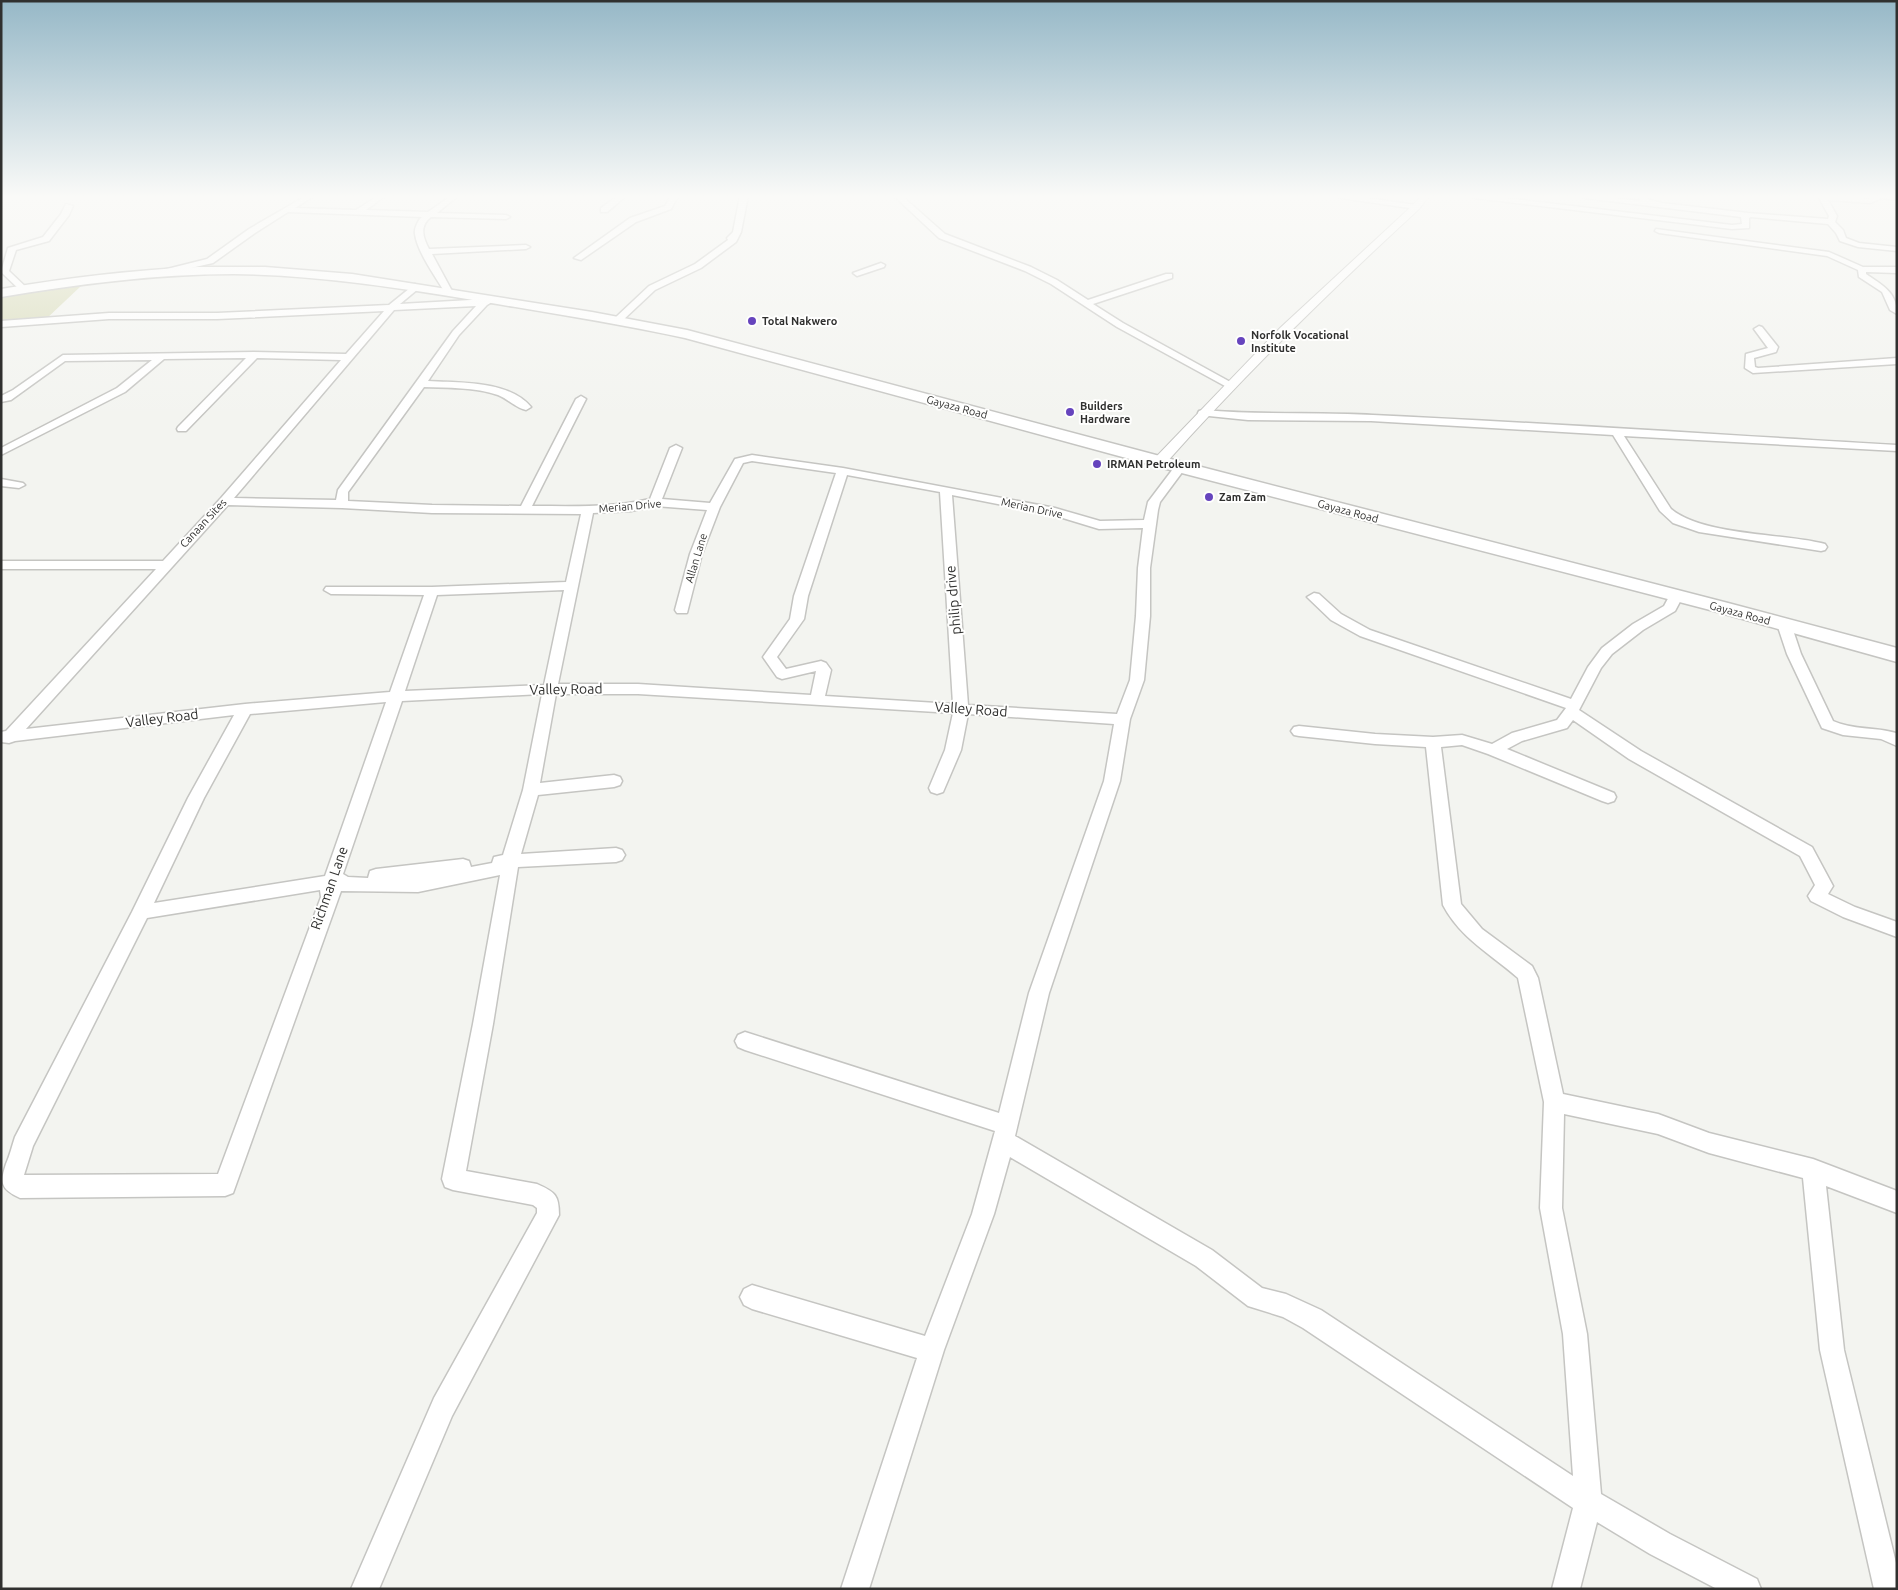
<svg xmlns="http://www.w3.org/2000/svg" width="1898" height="1590" font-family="Ubuntu,sans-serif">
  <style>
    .green { fill: #d8dbb9 }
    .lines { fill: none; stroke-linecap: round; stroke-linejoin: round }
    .minor-casing { stroke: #c5c5c2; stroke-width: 3 }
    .tertiary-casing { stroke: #c5c5c2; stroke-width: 2 }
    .primary-casing { stroke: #c5c5c2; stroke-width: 3 }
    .minor { fill: #fff; fill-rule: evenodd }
    .tertiary { fill: #fff; fill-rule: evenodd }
    .primary { fill: #fff; fill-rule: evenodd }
    .poi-dot { fill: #6644bd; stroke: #fffffe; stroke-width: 2 }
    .labels { text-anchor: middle; stroke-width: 4; stroke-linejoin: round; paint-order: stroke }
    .far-poi-label { font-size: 11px; font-weight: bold; fill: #30302f; stroke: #fffffe; text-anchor: start }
    .far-street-label { font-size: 11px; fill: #30302f; stroke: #fffffe }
    .street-label { font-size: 14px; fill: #30302f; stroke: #fffffe }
  </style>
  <rect width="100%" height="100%" fill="#f3f4f0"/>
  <polygon class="green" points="81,286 45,320 1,322 1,296"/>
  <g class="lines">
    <g class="minor-casing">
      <g id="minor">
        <path d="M306,196h8l-19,12 61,2 22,-14h7l-19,14 62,2 23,-16h7l-21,17 69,2 4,2 -4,2 -75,-2c-12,9 -8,21 -2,32l97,-4 4,2 -4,2 -94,5 20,37 -4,3 -4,-3c-9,-15 -27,-40 -29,-57 -1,-5 3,-14 7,-17l-134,-5 -33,21 -42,30 -58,13 -4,-3 56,-14 42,-30z"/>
        <polygon points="618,196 626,196 607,212 601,212 601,208"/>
        <polygon points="671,196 678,196 671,209 636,222 581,260 574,258 630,218 665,206"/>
        <polygon points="740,196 748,196 741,232 736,242 701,268 655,290 622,321 616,321 616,317 649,286 695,264 728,240 727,238 733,232"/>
        <polygon points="894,196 902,196 945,234 1031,267 1057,280 1088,300 1166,274 1172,274 1172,278 1093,304 1123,323 1234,384 1233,386 1225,386 1117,327 1051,284 1025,271 939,238"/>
        <polygon points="1337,196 1353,196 1416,205 1420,207 1416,209 1341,198"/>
        <polygon points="1470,196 1489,196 1732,225 1742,224 1741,217 1584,198 1580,196 1597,196 1640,201 1640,196 1646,196 1647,199 1662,203 1748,213 1828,219 1829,216 1819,198 1820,196 1842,196 1869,199 1876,196 1897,196 1897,200 1882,198 1870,203 1828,200 1837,216 1835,222 1843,230 1846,238 1859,243 1897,247 1897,251 1858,247 1840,241 1836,233 1828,224 1751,217 1749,218 1749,228 1732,229 1474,198"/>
        <polygon points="66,204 73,206 69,215 49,241 16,250 9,271 28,289 21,291 1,272 8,248 43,237 61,214"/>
        <path d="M1656,229l173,23 34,15h34v6l-31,-1v2c16,11 31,18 31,40l-7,-4 -8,-18 -23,-15 -1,-7 -31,-14 -168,-23 -4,-2z"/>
        <polygon points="881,263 885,265 884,267 857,276 853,273"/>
        <path d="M415,284l4,3 -1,2 -18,15 88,-5 4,3 -5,3 -28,30 -31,46c32,2 80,-1 103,26l-5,3c-10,-2 -18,-11 -28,-15 -23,-8 -50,-7 -74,-8l-76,105v9l84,4 89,1 55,-107 5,-3 5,3 -54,107c40,0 79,2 118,-7l20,-51 6,-3 6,3 -20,51 48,4 25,-44 17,-4 91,13 212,40 45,13 44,-1 4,-18 28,-37h8l2,2 -26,35 -2,8 -8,58v48l-6,64 -14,39 -10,62 -71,212 -34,143 197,114 50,38 24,6 35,16 252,166 -10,-142 -23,-126 4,-106 -26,-124c-27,-24 -57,-39 -75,-73l-17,-158 -51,-3 -76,-8 -5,-1 -3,-4 3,-4 5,-1 76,8 58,3 29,-2 30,9 20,-11 45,-13 9,-12 -206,-72 -29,-16 -24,-23 7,-4 5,1 22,20 29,16 201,69 17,-32 14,-19 31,-24 31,-18 7,-13h10l2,3 -8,15 -32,19 -31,24 -11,14 -22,42 62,41 171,96 21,39 -5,8 27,13 42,15v15l-54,-20 -32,-16 -3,-5 7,-11 -15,-29 -171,-97 -56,-39 -6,8 -45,13 -15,8 107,44 2,4 -2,4 -6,2 -6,-2 -114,-47 -26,-9 -21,2 20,157 21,25 50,37 6,12 25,116 95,20 51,19 104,26 84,32v22l-71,-27 18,164 53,217v22h-23l-54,-239 -17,-172 -94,-25 -51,-19 -94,-20 -2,94 25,126 14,160 69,40 87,45 4,10h-44l-67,-35 -53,-32 -17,67h-28l21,-81 -270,-180 -20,-11 -35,-11 -52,-40 -186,-109 -16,57 -50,136 -75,239h-28l76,-231 -165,-49 -8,-4 -4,-8 4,-8 8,-4 173,51 47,-122 23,-83 -250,-81 -7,-3 -3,-6 3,-6 7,-3 254,81 30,-120 75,-212 10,-57 -146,-10 -7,36 -18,42 -6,2 -6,-2 -2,-4 16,-38 8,-37 -315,-19h-82l-16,89 74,-8 6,2 2,4 -2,4 -6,2 -76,8 -17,59 95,-6 6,2 3,5 -3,5 -6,2 -98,5 -25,157 -27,147 71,13c18,8 22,11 22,31l-107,201 -73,173h-28l83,-191 103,-185v-5l-4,-3 -80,-15 -8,-3 -3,-8 31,-155 27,-149 -82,17 -77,-1 -108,302 -8,3 -205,2c-20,-9 -20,-16 -14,-34 4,-9 6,-18 9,-27l117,-225 56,-114 46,-83 -219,26 -6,2 -8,-1v-10l5,-1 150,-162h-155v-8h162l58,-63 120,-138 -84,-2 -71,73h-8l-1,-2 1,-2 68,-69 -82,1 -39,33 -124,63v-7l116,-60 35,-28 -87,1 -54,39 -10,2v-6l12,-6 50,-35 191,-3 92,2 38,-43 -167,8h-108l-108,8v-6l108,-8h108l172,-8zM476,306l-23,25 -115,159 -2,10 -102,-2 160,-188zM752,461l84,12 -42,123 -4,23 -27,38 14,20 5,2 34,-8 -5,24 -173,-11h-80l35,-171 38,-2 24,-5 52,4 -17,44 -15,56 2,3h10l15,-59 18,-47 23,-44zM847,475l93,17 13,212 -128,-8 6,-26 -5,-7 -5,-2 -35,8 -9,-12 27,-38 4,-23zM952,495l101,20 46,14 44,-1 -5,40 -2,48 -6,64 -13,34 -149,-9zM228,505l114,3 90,5 149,1 -15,68 -134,5h-106l-2,3 7,4 93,1 -34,97 -145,12 -219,25zM564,590l-20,95 -139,6 32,-96zM542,694l-19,96 -20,65 -9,2 -2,6 -21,4 -2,-6 -6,-2 -87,10 -6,2 -2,7 -20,-1 -5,-3 59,-173zM386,702l-61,174 -171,27 50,-105 46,-84zM320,890l1,7 -103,277 -194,1 9,-29 114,-228z"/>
        <polygon points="1759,326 1762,327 1778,347 1776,352 1754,358 1755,367 1758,368 1897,358 1897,364 1753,373 1745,368 1746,354 1768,348 1754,329"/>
        <path d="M1203,410c57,5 113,2 170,5 175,8 349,20 524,30v6l-273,-15 47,73c33,27 111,24 154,35l2,3 -2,3 -4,1 -122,-19 -26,-9 -13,-12 -47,-76 -242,-14 -123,-1 -49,-5 -1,-2 1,-2z"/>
        <polygon points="1,479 23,483 25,485 19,488 1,486"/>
        <path d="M1784,620l7,4 10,30 32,67c19,9 43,6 63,12l1,13 -16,-7 -38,-4 -21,-7 -35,-74 -10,-30z"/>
      </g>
    </g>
    <g class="tertiary-casing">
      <path id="tertiary" d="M1421,196h8l-10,13c-88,81 -174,165 -254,255h-10l-2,-3 2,-3 125,-130 133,-123z"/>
    </g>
    <g class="primary-casing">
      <path id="primary" d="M198,267h67l87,7 240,38 95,18 499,133 542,140 169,45v14l-183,-51 -540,-140 -489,-133c-70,-15 -141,-26 -212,-38 -79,-13 -158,-25 -239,-26 -78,0 -156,10 -233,23v-8c66,-11 131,-19 197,-22z"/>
    </g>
    <use href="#minor" class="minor"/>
    <use href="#tertiary" class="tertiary"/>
    <use href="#primary" class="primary"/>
  </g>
  <linearGradient id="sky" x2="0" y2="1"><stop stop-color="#96b8c7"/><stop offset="0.47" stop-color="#fafaf8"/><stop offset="1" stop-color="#fafaf8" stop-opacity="0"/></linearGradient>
  <rect width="1898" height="418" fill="url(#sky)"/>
  <g class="poi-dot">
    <circle cx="752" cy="321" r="5"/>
    <circle cx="1241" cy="341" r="5"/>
    <circle cx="1070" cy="412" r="5"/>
    <circle cx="1097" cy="464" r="5"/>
    <circle cx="1209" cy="497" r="5"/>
  </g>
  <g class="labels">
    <g class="far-poi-label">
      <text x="762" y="325">Total Nakwero</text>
      <text x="1251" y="339">Norfolk Vocational<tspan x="1251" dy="13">Institute</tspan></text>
      <text x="1080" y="410">Builders<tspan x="1080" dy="13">Hardware</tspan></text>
      <text x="1107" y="468">IRMAN Petroleum</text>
      <text x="1219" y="501">Zam Zam</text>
    </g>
    <g class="far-street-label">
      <text transform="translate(957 407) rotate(15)" y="4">Gayaza Road</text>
      <text transform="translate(630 506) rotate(-5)" y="4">Merian Drive</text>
      <text transform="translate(1032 508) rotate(12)" y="4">Merian Drive</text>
      <text transform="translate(1348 511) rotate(15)" y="4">Gayaza Road</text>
      <text transform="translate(203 523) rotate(-47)" y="4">Canaan Sites</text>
      <text transform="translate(696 558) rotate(-73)" y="4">Allan Lane</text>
      <text transform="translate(1740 613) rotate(15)" y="4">Gayaza Road</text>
    </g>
    <g class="street-label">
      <text transform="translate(953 600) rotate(-95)" y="5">philip drive</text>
      <text transform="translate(566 689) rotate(-1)" y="5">Valley Road</text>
      <text transform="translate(971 709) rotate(4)" y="5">Valley Road</text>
      <text transform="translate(162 718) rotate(-7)" y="5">Valley Road</text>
      <text transform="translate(329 888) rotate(-71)" y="5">Richman Lane</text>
    </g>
  </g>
  <rect width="1898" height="1590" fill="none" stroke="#30302f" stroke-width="5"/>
</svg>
